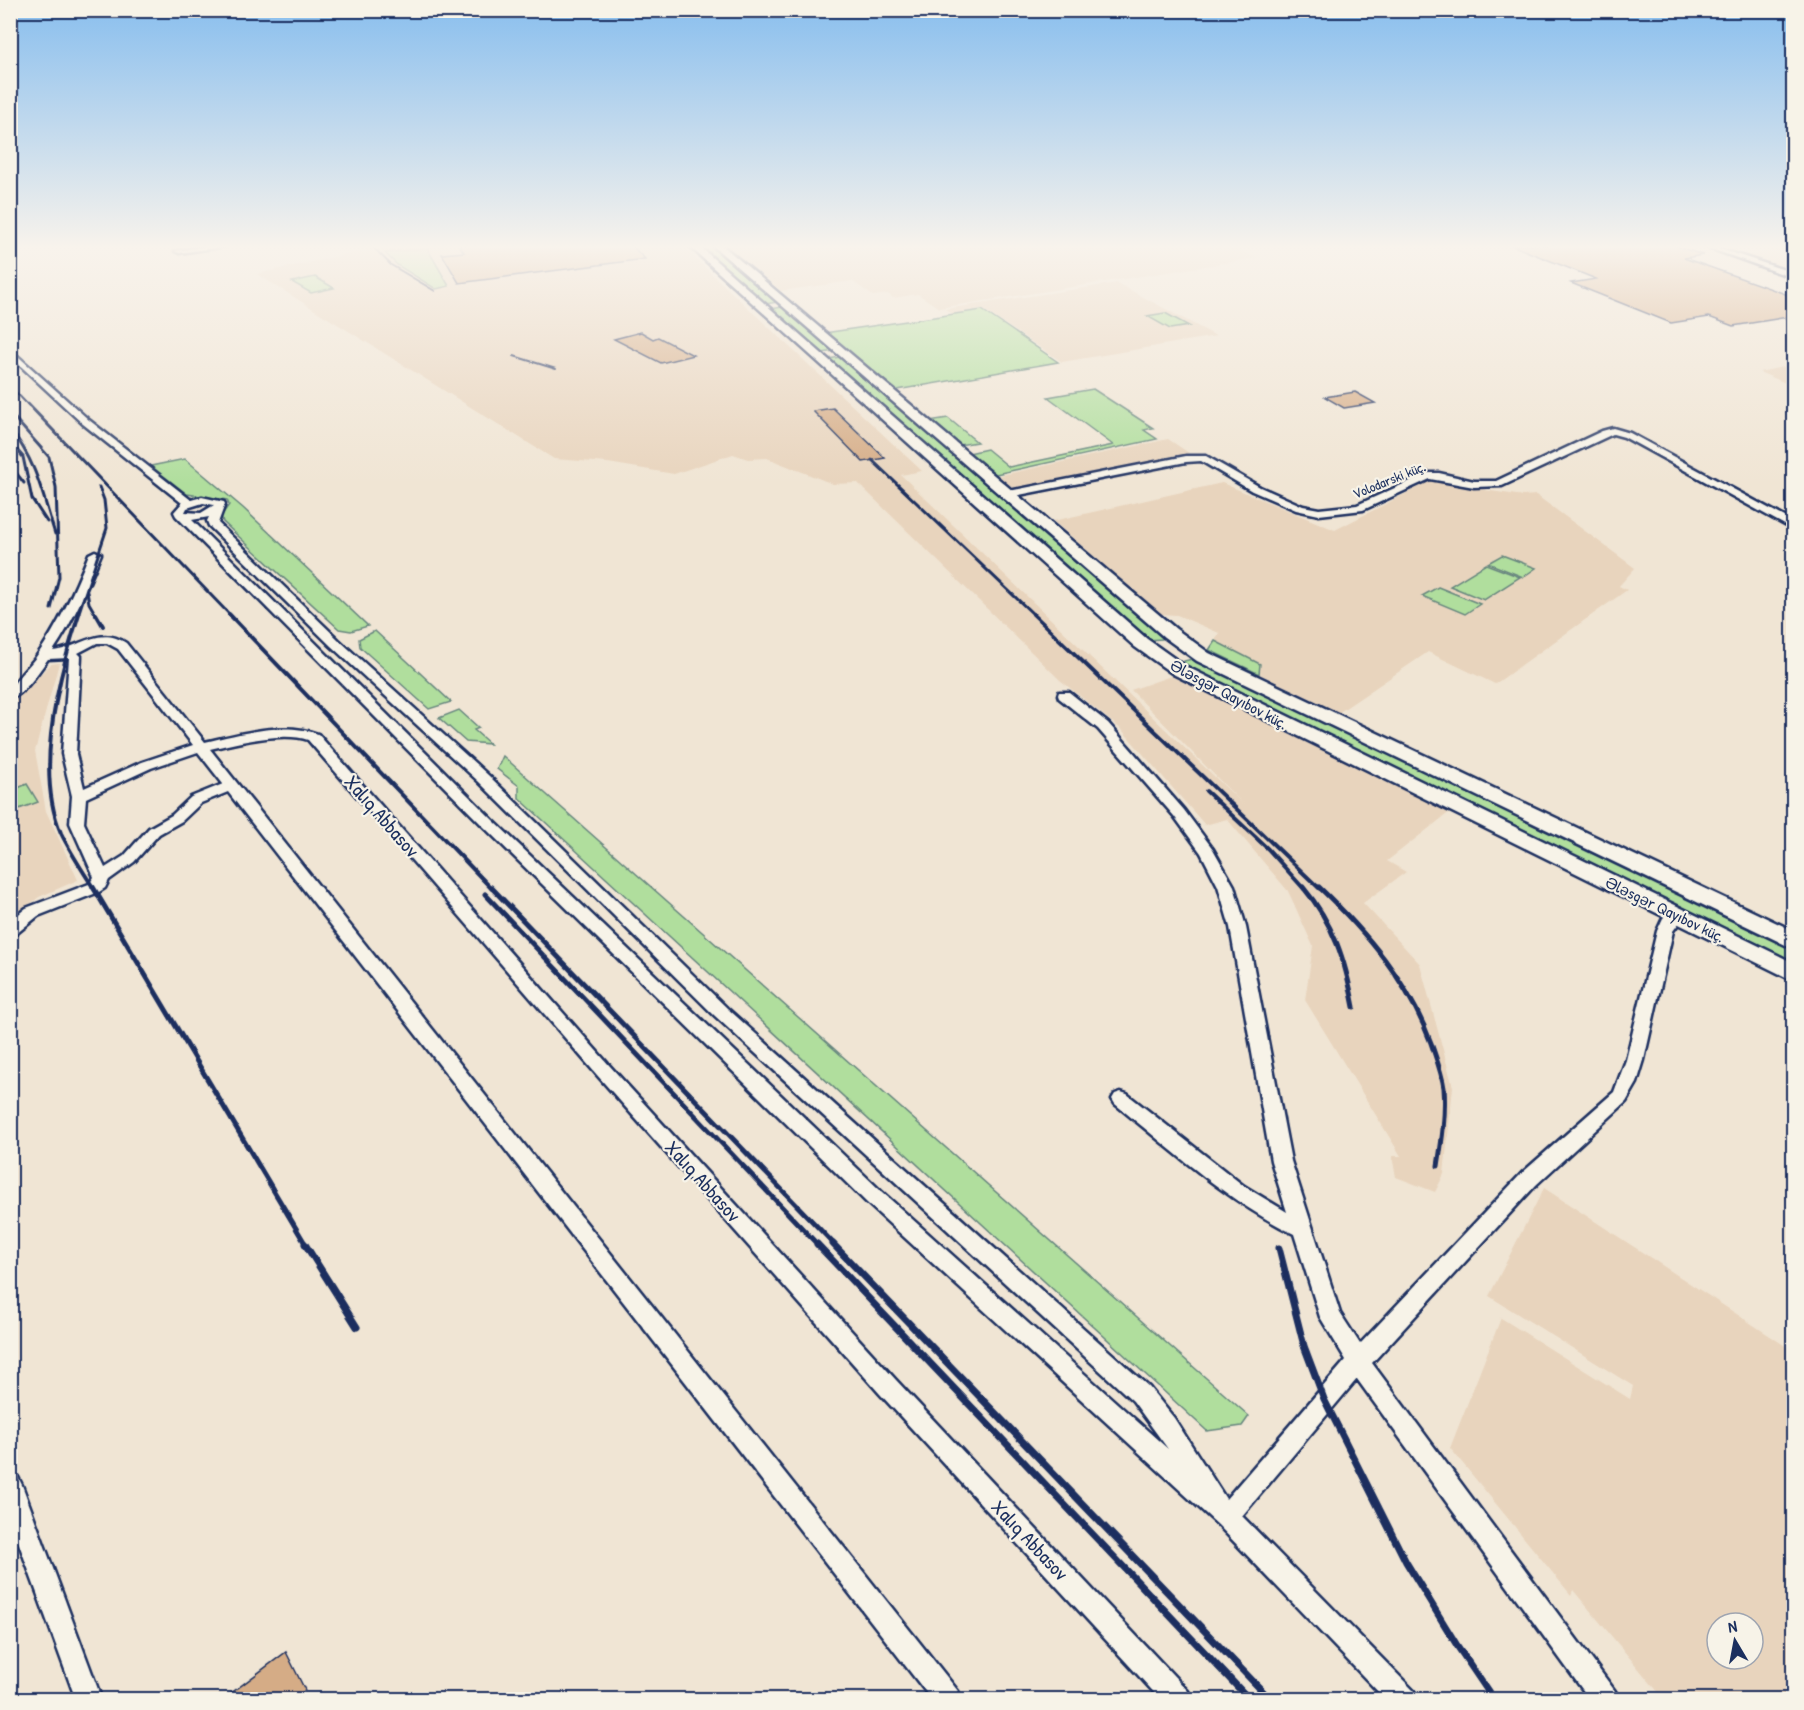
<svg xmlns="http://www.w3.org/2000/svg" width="1804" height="1710" font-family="'Patrick Hand',sans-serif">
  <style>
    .built { fill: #e8d4bd; fill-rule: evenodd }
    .green { fill: #b0de9d; stroke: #66867e; stroke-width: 1.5 }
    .building { fill: #d5ac86; stroke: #1b2f5e; stroke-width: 1.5 }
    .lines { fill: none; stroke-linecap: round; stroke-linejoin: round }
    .street-casing { stroke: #1b2f5e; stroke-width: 5 }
    .secondary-casing { stroke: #1b2f5e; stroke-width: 5 }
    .street { fill: #f7f3e8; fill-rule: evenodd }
    .secondary { fill: #f7f3e8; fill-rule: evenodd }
    .rail-far4 { stroke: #1b2f5e; stroke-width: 2 }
    .rail-far3 { stroke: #1b2f5e; stroke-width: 3 }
    .rail-far2 { stroke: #1b2f5e; stroke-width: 4 }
    .rail-far1 { stroke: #1b2f5e; stroke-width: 5 }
    .rail { stroke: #1b2f5e; stroke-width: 7 }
    .labels { text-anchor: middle; stroke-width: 4.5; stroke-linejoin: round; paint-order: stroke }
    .far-street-label { font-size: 14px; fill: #1b2f5e; stroke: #f7f3e8 }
    .street-label { font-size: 16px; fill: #1b2f5e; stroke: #f7f3e8 }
    .near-street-label { font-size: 20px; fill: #1b2f5e; stroke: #f7f3e8 }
  </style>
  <rect width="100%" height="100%" fill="#f0e5d4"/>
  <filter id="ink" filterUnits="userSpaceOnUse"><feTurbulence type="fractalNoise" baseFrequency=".0167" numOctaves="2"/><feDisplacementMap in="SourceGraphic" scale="12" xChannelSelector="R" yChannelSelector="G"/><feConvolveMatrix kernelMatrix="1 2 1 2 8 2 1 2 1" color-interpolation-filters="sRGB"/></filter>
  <g filter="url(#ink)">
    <g class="built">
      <polygon points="375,245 681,245 922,471 901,475 1243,804 1131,690 1171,676 1451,811 1387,861 1406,872 1363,903 1420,964 1453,1087 1444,1174 1435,1192 1396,1177 1392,1156 1401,1156 1305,1000 1313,946 1288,891 1227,819 1205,825 1122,730 1060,680 858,483 833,484 767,458 748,459 733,454 674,474 608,463 554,459 257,274 375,248"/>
      <polygon points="726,245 1226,245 1257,258 939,308 918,294 893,298 888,294 873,296 852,281 781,291"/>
      <polygon points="1793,248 1793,270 1748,255"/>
      <polygon points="1117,283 1216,336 1062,362 982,309 953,314 945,309"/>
      <polygon points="1793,365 1793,386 1759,372"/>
      <polygon points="1168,439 1189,453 1015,490 997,476"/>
      <polygon points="1436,478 1472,488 1523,496 1536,495 1635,568 1619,586 1627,590 1495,684 1428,652 1338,713 1259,674 1260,664 1215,641 1219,633 1177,615 1161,614 1053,521 1222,483 1335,530"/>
      <polygon points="59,663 35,751 46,811 78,880 39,897 11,919 11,703 51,664"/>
      <path d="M1544,1188l249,163v348h-129l-91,-109 -2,5 -121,-147 51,-130 129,81 3,-13 -144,-90zM1717,1623h36v36h-36z"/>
    </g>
    <g class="green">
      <polygon points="698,245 711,245 778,302 765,304"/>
      <polygon points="427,248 449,286 436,289 397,265 385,253"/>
      <polygon points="315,277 334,288 311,293 292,282"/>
      <polygon points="783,307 835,351 822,353 770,309"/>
      <polygon points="982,310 1058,362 897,390 824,333"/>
      <polygon points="1165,313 1189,326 1170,329 1147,316"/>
      <polygon points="841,357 1164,636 1162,639 1147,640 827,359"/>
      <polygon points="1093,389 1153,428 1144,430 1157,439 996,474 969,453 987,449 1009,467 1113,445 1048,397"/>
      <polygon points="948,418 977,442 959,445 929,421"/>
      <polygon points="185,459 243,508 368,626 351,631 339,629 223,522 221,516 229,505 227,500 187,494 151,466"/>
      <polygon points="1502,555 1536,568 1523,577 1488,563"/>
      <polygon points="1486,564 1520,577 1484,600 1450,586"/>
      <polygon points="1438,587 1480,604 1465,614 1422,596"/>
      <polygon points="375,631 451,702 429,709 360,647 359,639"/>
      <polygon points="1215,641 1260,664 1259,674 1209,650"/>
      <polygon points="1192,659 1793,948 1793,967 1184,665 1184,661"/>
      <polygon points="459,710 479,728 474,730 490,744 466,742 439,718"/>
      <polygon points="503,756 1249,1416 1242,1426 1207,1431 519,798 519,786 497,769"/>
      <polygon points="27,784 38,802 11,812 11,791"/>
    </g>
    <g class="building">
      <polygon points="459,245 631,245 645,259 459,283 442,254 464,252"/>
      <polygon points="1511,245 1673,245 1703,255 1684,258 1794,297 1794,316 1733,326 1709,317 1671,323 1571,283 1596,279"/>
      <polygon points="641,332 653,339 658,337 693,355 661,363 614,339"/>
      <polygon points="1355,392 1375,403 1344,408 1325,397"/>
      <polygon points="833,408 885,458 863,462 813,411"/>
      <polygon points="286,1652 305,1690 293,1700 222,1700"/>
    </g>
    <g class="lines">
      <g class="street-casing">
        <g id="street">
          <polygon points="217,245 234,245 179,253 175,251"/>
          <polygon points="1700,245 1708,245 1794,273 1794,278"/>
          <path d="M10,349l79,71 102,80 11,-3 22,5 1,2 -7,19 121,117 149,135 239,233 422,379 25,31 52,81 120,-139 -26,-43 -26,-83c-67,-33 -121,-83 -179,-130l-3,-5 3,-5 6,-2 6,2 117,92 43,26 -16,-51 -41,-234 -12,-41 -17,-33 -27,-37 -76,-87 -39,-31 -1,-3 1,-3h10l39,31 76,87 29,39 21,37 12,41 45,234 49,152 20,31 162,-171 92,-81 12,-32 31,-129 6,-13 8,-7h12l2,4 -12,16 -29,129 -7,23 -11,19 -90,83 -164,178 243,328 4,9h-29l-233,-321 -115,137 172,175 4,9h-32l-168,-175 -351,-322 -383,-376 -308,-311 -2,-4 8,-9 -99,-79 -73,-68zM203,503l11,2 -13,8 -16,-1 2,-4zM209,517l-2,4 2,5 122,120 147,135 237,235 418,385 35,48 -287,-258 -387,-370 -302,-301z"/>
          <polygon points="1613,428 1630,433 1794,522 1794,530 1624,437 1613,434 1502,486 1474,487 1430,479 1363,510 1319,515 1296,510 1252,491 1201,461 1186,462 1009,497 1004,494 1009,491 1186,456 1206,456 1260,487 1303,506 1319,509 1357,505 1428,473 1439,473 1474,481 1496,481 1602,431"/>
          <path d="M95,551l6,3c-14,33 -27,67 -48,97 27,-3 46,-26 73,-8l79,99c34,-8 79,-21 113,-8l291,331 287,315 292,311 4,9h-31l-281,-306 -283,-319 -289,-335c-24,-9 -73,3 -98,9l748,942 4,9h-30l-704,-908 -27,11 -19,18 -23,13 -25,28 -25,18 -4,8 -6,4 -61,24 -22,18 -6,1v-14l16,-13 63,-24 5,-7 -24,-54 2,-27 -10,-42 7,-96 -21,1c-9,12 -23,35 -38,40 0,-18 16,-28 26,-42 23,-32 39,-67 53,-103zM97,643h10l11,6 75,96 -51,17 -58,26 -8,-34 5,-98 -3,-3zM198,752l25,32 -32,13 -19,18 -23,13 -25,28 -19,12 -21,-45 2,-25 65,-30z"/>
          <polygon points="10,1474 18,1477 22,1485 102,1700 76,1700 10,1519"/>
        </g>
      </g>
      <g class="secondary-casing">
        <g id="secondary">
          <polygon points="688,245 698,245 1147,639 1185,666 1794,963 1794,981 1173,674 1135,647"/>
          <polygon points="712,245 722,245 1176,629 1209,653 1794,931 1794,949 1197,661 1164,637"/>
        </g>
      </g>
      <use href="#street" class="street"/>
      <use href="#secondary" class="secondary"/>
      <g class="rail-far4">
        <polyline points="371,245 391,265 435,291"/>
        <polyline points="514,356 556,369"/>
        <polyline points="10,386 29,406"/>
      </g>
      <g class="rail-far3">
        <polyline points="28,404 230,615"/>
        <polyline points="10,413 49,457 56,487 59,577 51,609"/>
        <path d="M10,429c26,31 33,67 45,105"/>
        <polyline points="10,442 23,457 32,499 47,522"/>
        <polyline points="872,460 1034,615"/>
        <polyline points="10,465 24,483"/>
        <polyline points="87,592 89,603 96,615"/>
        <polyline points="78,615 107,528 104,500 99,487"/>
      </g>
      <g class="rail-far2">
        <path d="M79,614c-20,61 -45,157 -18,219 9,19 22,38 33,56"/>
        <polyline points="96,614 103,626"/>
        <polyline points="229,614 492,889"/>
        <polyline points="1033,614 1320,889"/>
        <polyline points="1206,791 1268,849 1304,889"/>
      </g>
      <g class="rail-far1">
        <polyline points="93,887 306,1245"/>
        <polyline points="491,887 835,1245"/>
        <path d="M1303,887c31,37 42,73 51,120"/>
        <path d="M1319,887c48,46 89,94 112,156 5,15 11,30 13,45 2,26 -2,52 -6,78"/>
        <polyline points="485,894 818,1245"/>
      </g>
      <g class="rail">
        <polyline points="305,1244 357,1327"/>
        <polyline points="817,1244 1250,1700"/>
        <polyline points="833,1244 1271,1700"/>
        <polyline points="1279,1248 1304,1346 1324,1399 1406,1562 1458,1647 1494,1700"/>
      </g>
    </g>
  </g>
  <linearGradient id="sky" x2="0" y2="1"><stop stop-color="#88beee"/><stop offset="0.51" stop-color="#f8f3ec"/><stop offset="1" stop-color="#f8f3ec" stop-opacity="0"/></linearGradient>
  <rect width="1804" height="484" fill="url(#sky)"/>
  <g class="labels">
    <g class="far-street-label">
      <text transform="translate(1389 480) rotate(-22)" y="5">Volodarski küç.</text>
    </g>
    <g class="street-label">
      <text transform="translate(1229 694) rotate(28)" y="6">Ələsgər Qayıbov küç.</text>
      <text transform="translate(1665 909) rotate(26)" y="6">Ələsgər Qayıbov küç.</text>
    </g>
    <g class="near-street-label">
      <text transform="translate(382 816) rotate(49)" y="7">Xalıq Abbasov</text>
      <text transform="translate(703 1181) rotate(48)" y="7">Xalıq Abbasov</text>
      <text transform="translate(1030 1540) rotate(47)" y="7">Xalıq Abbasov</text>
    </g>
  </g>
  <rect width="1804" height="1710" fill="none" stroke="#f7f3e8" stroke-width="36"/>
  <rect x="18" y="18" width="1768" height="1674" fill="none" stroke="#1b2f5e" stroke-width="2" filter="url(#ink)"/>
  <g transform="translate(1735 1641) rotate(350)"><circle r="28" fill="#f7f3e8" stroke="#9fa5b1" stroke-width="1.5"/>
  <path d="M0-4.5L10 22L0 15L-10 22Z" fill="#1b2f5e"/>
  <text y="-9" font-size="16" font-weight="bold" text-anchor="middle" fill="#1b2f5e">N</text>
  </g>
</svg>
